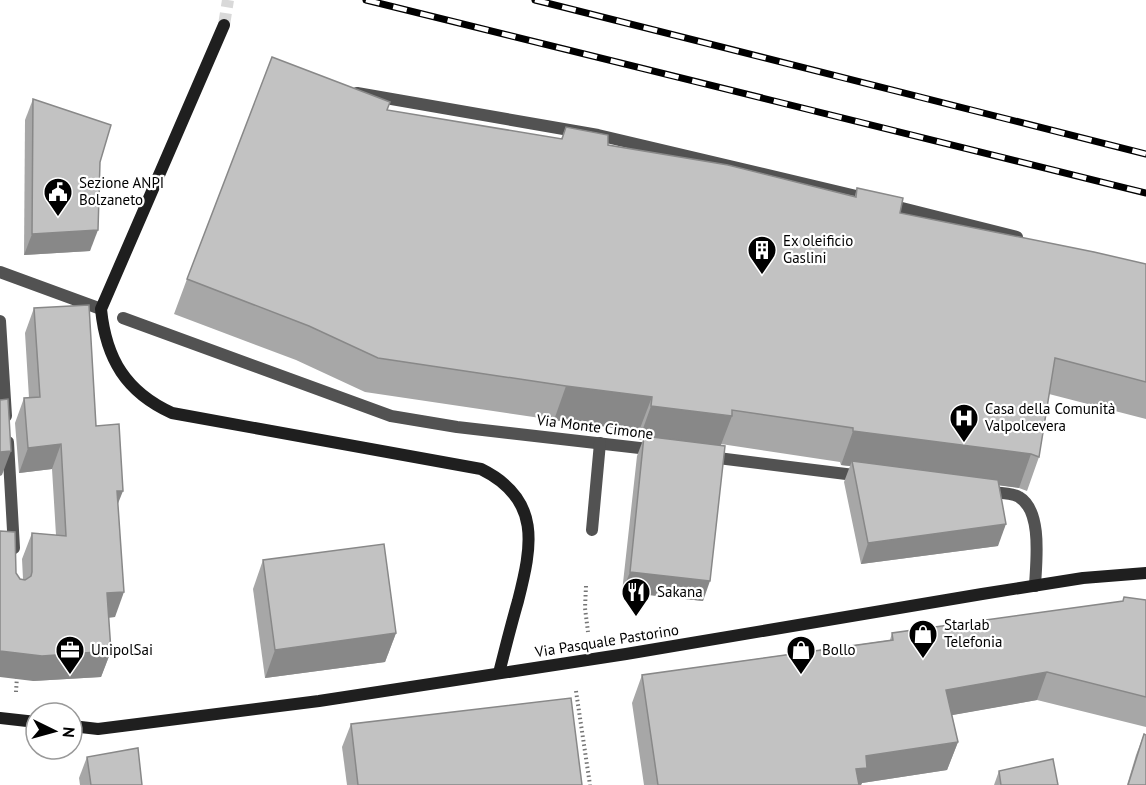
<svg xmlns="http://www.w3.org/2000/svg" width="1146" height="785" font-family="'PT Sans',sans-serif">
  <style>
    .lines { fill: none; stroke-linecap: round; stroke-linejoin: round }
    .secondary-tunnel { stroke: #d9d9d9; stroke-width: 12; stroke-dasharray: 12 6; stroke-linecap: butt }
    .path { stroke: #747474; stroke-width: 4; stroke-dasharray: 1.5 3; stroke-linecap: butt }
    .service { stroke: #525252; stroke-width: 12 }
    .minor { stroke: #525252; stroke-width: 12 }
    .secondary { stroke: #1f1f1f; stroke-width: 12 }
    .rail-casing { stroke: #000; stroke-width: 7 }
    .rail { stroke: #fff; stroke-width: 4.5; stroke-dasharray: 14; stroke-linecap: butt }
    .wall { fill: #a7a7a7 }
    .shaded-wall { fill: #888 }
    .building { fill: #c2c2c2; stroke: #888; stroke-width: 1.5 }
    .labels { text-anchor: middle; stroke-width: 4.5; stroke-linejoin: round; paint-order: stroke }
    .poi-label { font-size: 15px; fill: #000; stroke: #fff; text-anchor: start }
    .street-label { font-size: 15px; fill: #000; stroke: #fff }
  </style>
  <rect width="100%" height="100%" fill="#fff"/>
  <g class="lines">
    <polyline class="secondary-tunnel" points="224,25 228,0"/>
    <g class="path">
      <polyline points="586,586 585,608 588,632"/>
      <polyline points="576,691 590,785"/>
      <polyline points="16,692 17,676"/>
    </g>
    <g class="service">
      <polyline points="357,93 598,135 869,199"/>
      <polyline points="886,204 1017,237"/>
      <polyline points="123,318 391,416 457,427 657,450"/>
      <polyline points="710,457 862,476"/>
      <path d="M986,492c10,1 25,0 33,5 24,14 17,66 16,89"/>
      <polyline points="592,530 600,443"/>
    </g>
    <g class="minor">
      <polyline points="0,272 101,309"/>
      <polyline points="0,321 6,416"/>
      <polyline points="8,442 14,548"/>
    </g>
    <g class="secondary">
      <path d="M224,25l-123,284c5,50 25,83 71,104l309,56c61,30 51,77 37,132 -7,24 -13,48 -19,72"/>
      <polyline points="0,718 36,722"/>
      <polyline points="72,726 98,729 319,701 626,654 982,594 1083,578 1146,573"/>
    </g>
    <g class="rail-casing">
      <g id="rail">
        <polyline points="366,0 1146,193"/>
        <polyline points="535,0 1146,154"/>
      </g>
    </g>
    <use href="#rail" class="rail"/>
  </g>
  <g class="wall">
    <polygon points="33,99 100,162 90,251 24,255 25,120"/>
    <polygon points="387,110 561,139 566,127 608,145 855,196 857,188 900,213 1146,264 1146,419 1049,394 1039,457 1027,491 1019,488 999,485 998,546 861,564 844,482 850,466 841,465 840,462 721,444 703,601 622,592 637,456 643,440 639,440 639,431 554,420 365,392 296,360 174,314 187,279"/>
    <polygon points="34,308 96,426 118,504 115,617 108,618 111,651 101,677 33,681 16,573 20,579 23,579 22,559 32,533 56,535 52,469 19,473 15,423 24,398 29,398 25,333"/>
    <polygon points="263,560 396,633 385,662 265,678 253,589"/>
    <polygon points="1146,600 1146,727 1037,700 952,715 958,742 947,770 862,783 861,785 644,785 632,703 642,675 890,640 892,633"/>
    <polygon points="351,724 582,785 347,785 342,747"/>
    <polygon points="1144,734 1146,785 1127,785 1136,755"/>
    <polygon points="87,757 142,785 80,785 79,778"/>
    <polygon points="999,771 1058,785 994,785"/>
  </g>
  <g class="shaded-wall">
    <polygon points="98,230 90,251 24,255 32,234"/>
    <polygon points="566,386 652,397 639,431 554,420"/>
    <polygon points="651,406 732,416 719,450 644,436 643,440 639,440"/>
    <polygon points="853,431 1031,454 1019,488 853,467 852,461 850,466 841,465"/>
    <polygon points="61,444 52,469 19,473 28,448"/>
    <polygon points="11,451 2,475 0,476 0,452"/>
    <polygon points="117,491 123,491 113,516"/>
    <polygon points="1006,524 998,546 861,564 868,543"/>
    <polygon points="630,572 710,581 703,601 622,592"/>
    <polygon points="124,592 115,617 98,618 107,593"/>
    <polygon points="396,633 385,662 265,678 275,650"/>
    <polygon points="0,651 111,651 101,677 33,681 0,677"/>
    <polygon points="1047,672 1037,700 936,718 946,690"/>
    <polygon points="958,742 947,770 862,783 861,785 851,785 856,769 866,756"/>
  </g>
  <g class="building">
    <polygon points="272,57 390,102 387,110 562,139 566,127 608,135 608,145 728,165 856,197 857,188 903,198 900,213 1094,252 1146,264 1146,382 1055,358 1039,457 1031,454 853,431 853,428 732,410 732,416 651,406 652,397 566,386 378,358 309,326 187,279"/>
    <polygon points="33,99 111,125 100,162 98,230 32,234"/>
    <polygon points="89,305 96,426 119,424 123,491 117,491 124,592 107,593 111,651 42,656 0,651 0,531 15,532 16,573 20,579 25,580 31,576 32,572 32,533 66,536 61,444 28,448 24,398 40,397 34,308"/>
    <polygon points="8,399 11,451 0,452 0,400"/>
    <polygon points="644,436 725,446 710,581 630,572"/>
    <polygon points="852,461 998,480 1006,524 868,543"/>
    <polygon points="384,544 396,633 275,650 263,560"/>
    <polygon points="1124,597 1146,600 1146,697 1047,672 946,690 958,742 866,756 867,768 856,769 859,785 658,785 642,675 893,640 892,633 1123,601"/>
    <polygon points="571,698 582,785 358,785 351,724"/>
    <polygon points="1144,734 1146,735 1146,785 1128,785"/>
    <polygon points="138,748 142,785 91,785 87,757"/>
    <polygon points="1053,759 1058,785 1001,785 999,771"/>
  </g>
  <defs>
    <g id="civic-pin" transform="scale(1.5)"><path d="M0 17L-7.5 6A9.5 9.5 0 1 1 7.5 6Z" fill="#000" stroke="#fff"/><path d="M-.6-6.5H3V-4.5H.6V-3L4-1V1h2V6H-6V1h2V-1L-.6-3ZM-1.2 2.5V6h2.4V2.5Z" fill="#fff"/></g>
    <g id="building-pin" transform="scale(1.5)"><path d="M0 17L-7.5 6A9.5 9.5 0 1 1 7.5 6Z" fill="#000" stroke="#fff"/><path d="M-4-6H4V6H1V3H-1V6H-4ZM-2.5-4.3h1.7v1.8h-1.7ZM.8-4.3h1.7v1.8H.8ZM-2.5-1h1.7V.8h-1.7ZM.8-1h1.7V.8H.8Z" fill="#fff"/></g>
    <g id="hospital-pin" transform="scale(1.5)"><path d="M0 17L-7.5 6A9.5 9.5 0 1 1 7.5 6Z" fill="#000" stroke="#fff"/><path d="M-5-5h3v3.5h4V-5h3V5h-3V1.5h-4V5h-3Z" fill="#fff"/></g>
    <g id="restaurant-pin" transform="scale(1.5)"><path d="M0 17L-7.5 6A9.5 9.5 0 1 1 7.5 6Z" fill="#000" stroke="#fff"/><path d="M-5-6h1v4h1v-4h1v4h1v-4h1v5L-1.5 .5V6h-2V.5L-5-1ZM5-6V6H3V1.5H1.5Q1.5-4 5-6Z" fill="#fff"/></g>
    <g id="shop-pin" transform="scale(1.5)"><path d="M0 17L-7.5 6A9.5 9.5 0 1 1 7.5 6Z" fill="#000" stroke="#fff"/><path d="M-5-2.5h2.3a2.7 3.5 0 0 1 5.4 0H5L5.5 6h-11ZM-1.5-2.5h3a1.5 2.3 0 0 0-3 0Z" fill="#fff"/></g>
    <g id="office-pin" transform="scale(1.5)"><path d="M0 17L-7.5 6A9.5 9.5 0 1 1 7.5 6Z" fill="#000" stroke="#fff"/><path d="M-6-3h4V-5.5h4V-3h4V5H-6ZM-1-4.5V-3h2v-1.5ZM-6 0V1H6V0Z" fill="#fff"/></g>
  </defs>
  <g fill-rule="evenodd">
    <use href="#civic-pin" x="58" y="192"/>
    <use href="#building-pin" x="762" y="250"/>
    <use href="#hospital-pin" x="964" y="418"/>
    <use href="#restaurant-pin" x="636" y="592"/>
    <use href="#shop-pin" x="923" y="634"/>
    <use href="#office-pin" x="70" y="650"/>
    <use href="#shop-pin" x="801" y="650"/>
  </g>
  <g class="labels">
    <g class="poi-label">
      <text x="79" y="188">Sezione ANPI<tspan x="79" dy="17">Bolzaneto</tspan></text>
      <text x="783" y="246">Ex oleificio<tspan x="783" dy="17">Gaslini</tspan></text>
      <text x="985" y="414">Casa della Comunità<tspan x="985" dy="17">Valpolcevera</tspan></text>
      <text x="657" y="597">Sakana</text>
      <text x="944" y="630">Starlab<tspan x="944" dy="17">Telefonia</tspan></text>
      <text x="91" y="655">UnipolSai</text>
      <text x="822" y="655">Bollo</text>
    </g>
    <g class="street-label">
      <text transform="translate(595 427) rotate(7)" y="5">Via Monte Cimone</text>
      <text transform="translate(607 641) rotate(-9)" y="5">Via Pasquale Pastorino</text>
    </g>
  </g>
  <g transform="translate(54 731) rotate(95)"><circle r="28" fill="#ffffff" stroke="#999999" stroke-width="1.5"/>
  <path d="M0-4.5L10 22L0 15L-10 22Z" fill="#000000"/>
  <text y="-9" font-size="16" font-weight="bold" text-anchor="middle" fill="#000000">N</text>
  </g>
</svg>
